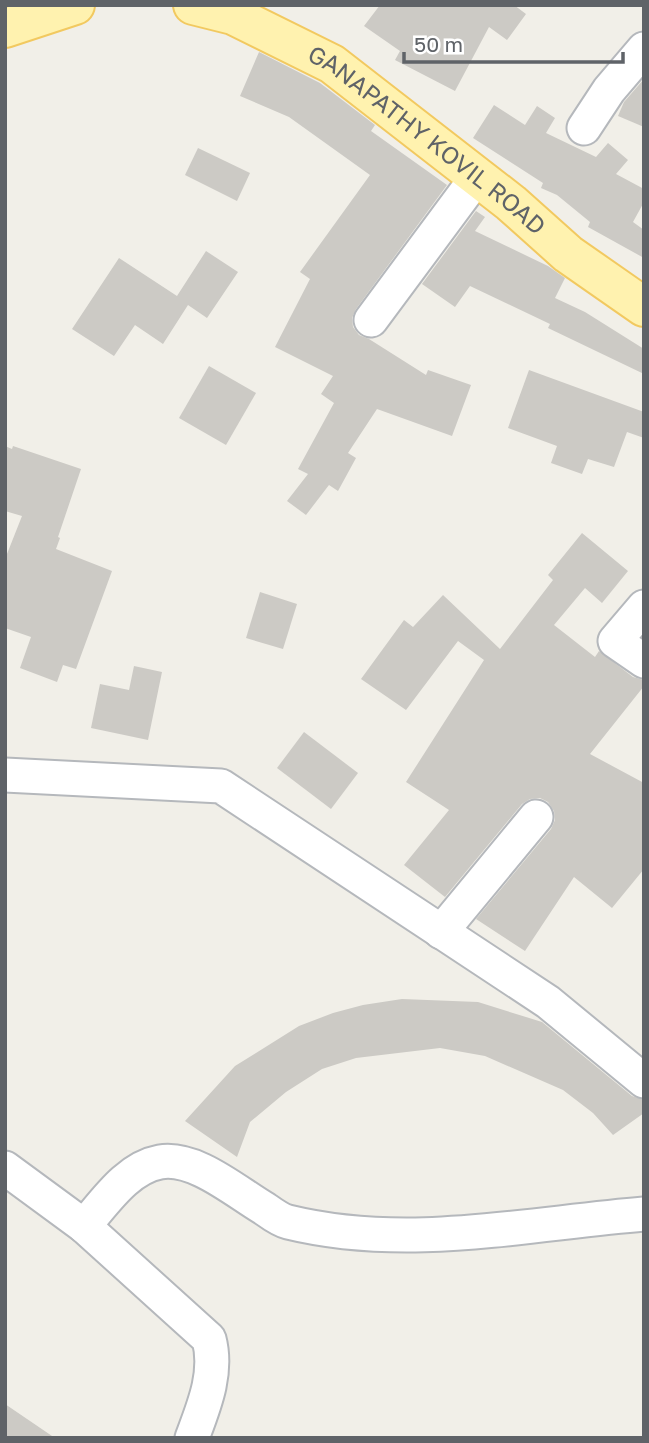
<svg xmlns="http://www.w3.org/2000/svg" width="649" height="1443" font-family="'Golos Text',sans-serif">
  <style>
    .building { fill: #cccac5 }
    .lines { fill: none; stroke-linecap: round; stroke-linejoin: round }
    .minor-casing { stroke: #b5b8bc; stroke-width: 37 }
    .major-casing { stroke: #f2c960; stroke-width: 42 }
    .minor { stroke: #fff; stroke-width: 33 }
    .major { stroke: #fff2af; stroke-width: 38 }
    .labels { text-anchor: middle; stroke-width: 5; stroke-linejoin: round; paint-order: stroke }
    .street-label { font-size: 24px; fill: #5f6368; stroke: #fff }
  </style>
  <rect width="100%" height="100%" fill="#f1efe8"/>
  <g class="building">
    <polygon points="380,5 514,5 526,14 507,40 489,27 455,91 395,60 400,51 364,26"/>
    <polygon points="259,52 320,83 375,125 371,131 447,185 356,309 352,318 353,327 359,335 369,339 426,375 428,370 471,385 452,436 377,409 348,453 356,458 338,491 329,485 306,515 287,501 308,474 298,469 334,403 321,394 333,376 275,347 310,279 300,272 370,175 289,117 240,96"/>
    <polygon points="644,79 644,127 618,116 624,102"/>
    <polygon points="494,105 525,125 537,106 555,118 546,133 596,157 608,143 628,160 616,174 644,189 644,202 633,222 644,230 644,258 588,227 590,222 557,195 541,188 543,183 473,138"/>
    <polygon points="198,148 250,173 237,201 185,175"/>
    <polygon points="476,211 485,217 475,231 548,266 565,278 555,298 585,312 644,349 644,374 548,328 550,324 470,286 455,307 422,284"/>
    <polygon points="206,251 238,272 207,318 188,305 163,344 135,325 114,356 72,329 119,258 177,296"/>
    <polygon points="209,366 256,393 226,445 179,418"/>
    <polygon points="529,370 644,412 644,438 627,432 614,467 588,459 582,474 551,463 557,446 508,428"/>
    <polygon points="5,446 12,449 13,446 81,469 58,537 60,538 56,549 112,571 76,669 63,665 57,682 20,668 31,637 5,628 5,559 22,516 5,511"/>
    <polygon points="582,533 628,571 602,603 585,588 554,625 595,657 599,651 633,677 644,680 644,686 590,754 644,783 644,869 612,908 574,877 525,951 476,919 551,829 555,820 554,811 548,802 540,798 530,799 522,804 445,897 404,865 449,810 406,782 484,660 458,641 406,710 361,679 404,620 413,627 443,595 500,649 553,580 548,575"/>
    <polygon points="260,592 297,604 283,649 246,638"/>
    <polygon points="134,666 162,672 148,740 91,728 100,684 129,690"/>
    <polygon points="304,732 358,773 331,809 277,768"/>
    <polygon points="402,999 478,1002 542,1022 632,1096 644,1100 644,1113 613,1135 593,1113 563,1090 485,1056 440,1048 356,1058 322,1069 286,1092 250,1122 237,1157 185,1121 235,1066 299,1026 333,1013 363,1005"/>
    <polygon points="5,1404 55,1438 5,1438"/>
  </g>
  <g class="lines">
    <g class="minor-casing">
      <g id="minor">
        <polyline points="584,128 609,90 644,49"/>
        <polyline points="371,320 477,177"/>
        <polyline points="644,607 615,641 644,661"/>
        <polyline points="5,775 221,786 548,1002 644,1081"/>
        <polyline points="441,932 536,817"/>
        <path d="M5,1168l79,58 125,113c9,34 -5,67 -17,99"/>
        <path d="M84,1226c21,-24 43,-58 76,-64 35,-6 76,30 105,47 7,5 15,11 23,13 119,29 237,2 356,-8"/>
      </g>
    </g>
    <g class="major-casing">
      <g id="major">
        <path id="s1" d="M193,5l40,10 99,49 179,139 57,51 76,53"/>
        <polyline points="5,28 75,5"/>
      </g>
    </g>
    <use href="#minor" class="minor"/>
    <use href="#major" class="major"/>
  </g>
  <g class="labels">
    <g class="street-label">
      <text dy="8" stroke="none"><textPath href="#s1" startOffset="273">GANAPATHY KOVIL ROAD</textPath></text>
    </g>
  </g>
  <rect width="649" height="1443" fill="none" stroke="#5f6368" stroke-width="14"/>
  <path d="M404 52v10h219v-10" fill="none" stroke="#5f6368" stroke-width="3.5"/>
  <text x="414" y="52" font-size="21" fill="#5f6368" stroke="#ffffff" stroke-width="5" paint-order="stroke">50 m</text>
</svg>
